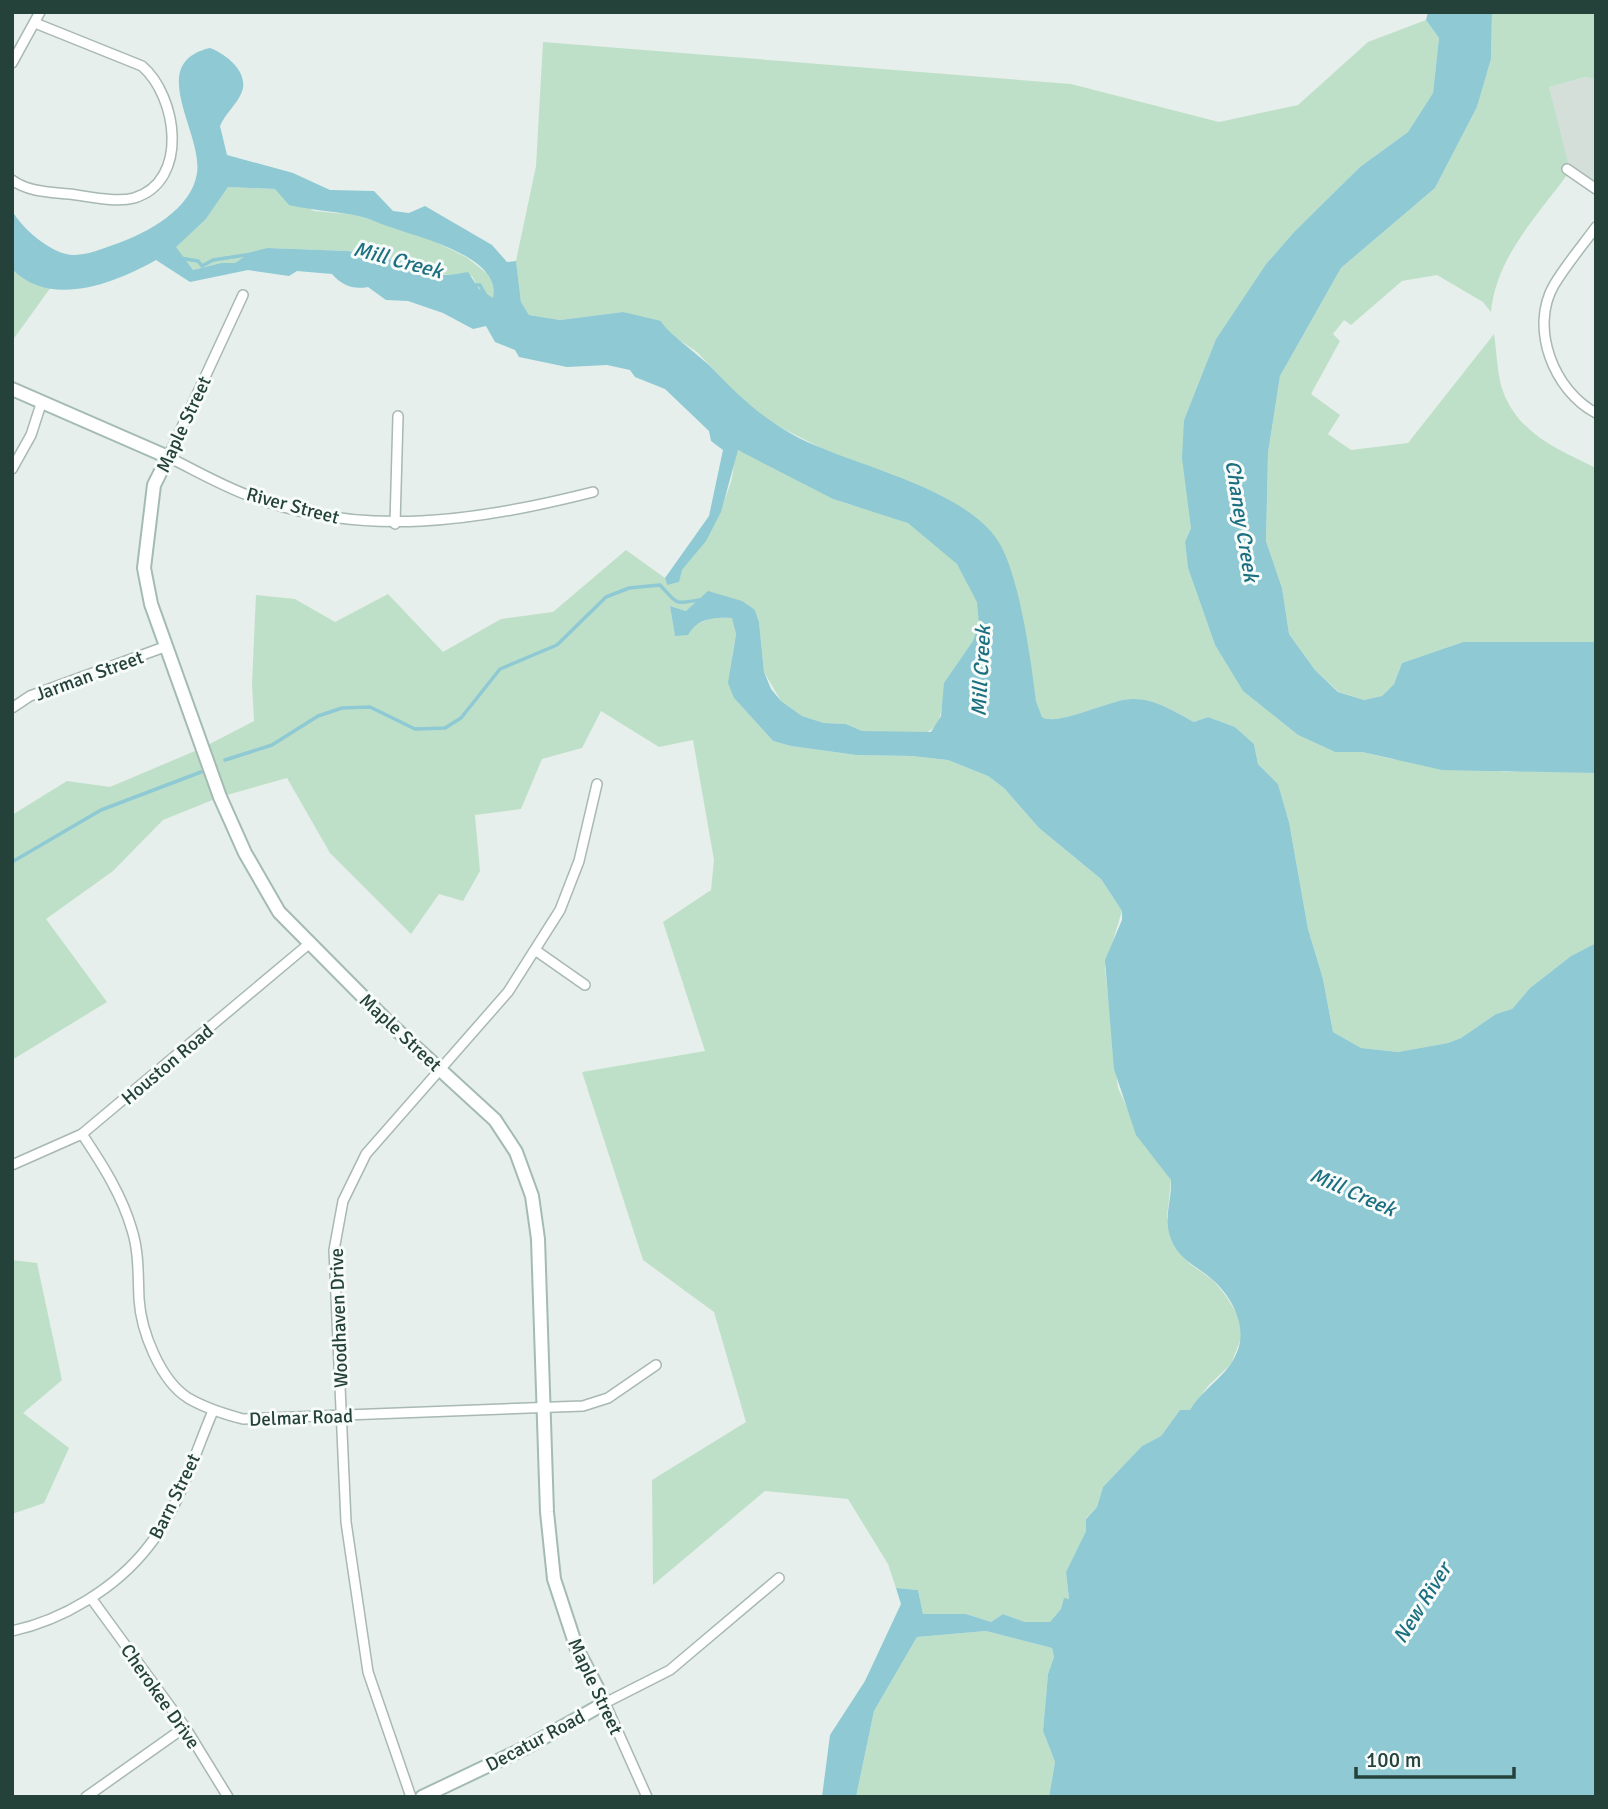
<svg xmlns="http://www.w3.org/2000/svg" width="1608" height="1809" font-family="Signika,sans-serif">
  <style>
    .built { fill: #d4dfda }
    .green { fill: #bfe0c8 }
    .water { fill: #8ec9d4; fill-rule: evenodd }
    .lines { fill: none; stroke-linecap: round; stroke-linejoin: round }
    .stream { stroke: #8ec9d4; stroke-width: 3.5 }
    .street-casing { stroke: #a8b8b2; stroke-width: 12 }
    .secondary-casing { stroke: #a4bbb3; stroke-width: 16 }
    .street { stroke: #fff; stroke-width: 9 }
    .secondary { stroke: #fff; stroke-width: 12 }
    .labels { text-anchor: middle; stroke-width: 6; stroke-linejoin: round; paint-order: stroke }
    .street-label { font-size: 19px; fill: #24423a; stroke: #f7fbf9 }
    .water-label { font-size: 21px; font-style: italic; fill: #1c6f80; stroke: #f7fbf9 }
  </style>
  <rect width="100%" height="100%" fill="#e6efeb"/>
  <polygon class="built" points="1586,77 1596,80 1596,189 1567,169 1549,87"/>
  <g class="green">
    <path d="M1492,12h104v68l-10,-3 -37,10 21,84c-32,44 -74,86 -79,141l-8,-10 -46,-27 -35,6 -51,44 -7,-5 -11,14 7,7 -29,53 29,21 -12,19 23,16 57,-7 86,-109c3,19 3,43 10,60 17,41 55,56 92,74v174h-133l-61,21 -8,21 -12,12 -18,4 -25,-8 -24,-22 -26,-36 -7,-46 -16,-47 2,-88 12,-77 61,-108 94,-80 42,-81 14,-48z"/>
    <path d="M1426,20l13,18 -6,55 -25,39 -48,35 -65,64 -29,33 -50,75 -32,81 7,108 -6,14 3,26 27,77 28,46 55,44 37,17h27l29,7 115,13 39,-2 51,3v170l-25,13 -41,32 -18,21 -16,5 -35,24 -13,5 -50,9 -37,-4 -28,-16 -10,-53 -15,-50 -19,-107 -11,-38 -20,-20 -4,-20 -19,-17 -27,-10 -14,5c-19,-10 -39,-24 -62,-23 -22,0 -74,28 -90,18l-6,-16 -27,-131 -11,-29 -25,-25 -42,-24 -108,-43 -53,-27 -23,-17 -50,-53 -33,-22 -41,-18 -63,8 -31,-5 -8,-13 -5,-41 20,-95 7,-124 528,42 148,38 79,-17 70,-63z"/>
    <polygon points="228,187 276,189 314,211 356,215 428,238 466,257 489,275 496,288 493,299 479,289 472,276 433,274 424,266 348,251 267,248 251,252 235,263 221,263 193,270 175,247 206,219"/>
    <polygon points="12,269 32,282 51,287 12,341"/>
    <path d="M737,450c29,8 66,35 95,48 21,10 45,11 66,20 35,15 80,58 82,98 0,20 -16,42 -28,56 -16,19 -1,55 -30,62l-60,-3 -16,-7 -22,-1 -22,-7 -21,-15 -17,-29 -5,-50 -4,-12 -69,1 -16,-5 5,29 38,-18 20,1 3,16 -4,23 2,41 39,43 18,5 65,9 56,1 36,4 40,16 16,12 35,40 62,51 21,32 -17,56 13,121 27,59 15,15 11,18 -4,37 7,29 16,18 24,17 12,15 13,21 3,19 -11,28 -23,22 -18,24h-10l-19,26 -19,10 -39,41 -6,20 -11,11v13l-20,41 3,27h-5l-3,10 -11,13h-25l-22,-8 -12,8 -25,-8h-43l-5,-24 -22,-2 -8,-24 -40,-65 -83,-8 -112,94 -1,-105 94,-58 -32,-110 -71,-52 -61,-188 123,-21 -42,-129 48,-32 3,-30 -21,-120 -34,7 -58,-36 -19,37 -40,11 -21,50 -46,6 5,56 -17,30 -24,-7 -28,40 -81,-81 -43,-75 -67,19 -57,23 -50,51 -67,48 61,83 -95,58v-245l55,-34 43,6 92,-39 52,-27 -2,-37 4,-89 39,4 40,23 53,-28 55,58 58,-33 52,-7 73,-62 39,28 2,7c32,-30 50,-62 64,-103 3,-10 2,-22 6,-32z"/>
    <polygon points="12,1260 37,1263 62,1380 23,1413 69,1448 44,1503 12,1514"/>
    <polygon points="986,1631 1052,1648 1054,1657 1048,1674 1043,1731 1055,1762 1049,1797 856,1797 874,1711 917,1637"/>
  </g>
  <g class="water">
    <polygon points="1428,12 1492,12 1491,59 1477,107 1435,188 1341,268 1280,376 1268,453 1266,541 1282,588 1289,634 1315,670 1338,692 1364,700 1382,696 1394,684 1402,663 1463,642 1596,642 1596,773 1442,770 1362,752 1335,752 1298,735 1243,691 1215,645 1188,568 1185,542 1191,528 1182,458 1184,420 1216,339 1266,264 1295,231 1360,167 1408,132 1433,93 1439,38 1426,20"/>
    <path d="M210,48c16,6 41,25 31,46 -5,11 -16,20 -21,32l7,29 66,18 37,17 44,1 19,20 16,2 16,-7 67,39 15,17 9,-1 5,41 8,13 31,5 63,-8 38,9c4,10 38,34 50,46 28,29 49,50 86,70 56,29 166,50 201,104 21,32 33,119 38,160l6,16c16,10 68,-18 90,-18 23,-1 43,13 62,23l14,-5 27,10 19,17 4,20 20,20 11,38 19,107 15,50 10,53 28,16 37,4 50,-9 13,-5 35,-24 16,-5 18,-21 41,-32 25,-13v854h-547l6,-35 -12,-31 5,-57 6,-17 -2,-9 -66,-17 -69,6 -43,74 -18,86h-34l8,-62 35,-54 36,-77 -5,-16 22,2 5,24h43l25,8 12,-8 22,8h25l11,-13 3,-11 5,1 -3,-27 20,-41v-12l11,-12 6,-20 39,-41 19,-10 19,-26h10c13,-22 38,-34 47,-58 11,-25 -5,-55 -24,-72 -15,-13 -35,-21 -42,-41 -8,-21 1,-38 0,-59l-35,-45 -22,-66 -9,-109 17,-40v-9l-21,-32 -62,-51 -35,-40 -16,-12 -40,-16 -36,-4 -56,-1 -65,-9 -18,-5 -39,-43 -6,-15 8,-49 -4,-16c-18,-1 -34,0 -44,17l-13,1 -5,-30 16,5 22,-20 34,10 13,9 4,12 5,50 7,17 10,12 21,15 22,7 22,1 16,7 69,1 10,-16 3,-33 29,-42 6,-17 -2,-22 -20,-38 -49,-41 -75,-24 -95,-49 -17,62 -15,29 -24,29 -3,12 -12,3 -2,-7 44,-62 14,-66 -12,-9 -2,-10 -44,-42 -30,-12 -5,-7 -23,-5 -40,2 -48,-10 -4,-7 -20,-8 -9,-16 -13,3 -30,-16 -35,-12 -22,-1 -18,-13c-16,3 -26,-2 -36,-13l-35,-3 -8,5 -41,-6 -58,12 -34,-22c-41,23 -105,49 -144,9v-58c11,17 26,30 43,39 21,11 40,1 61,-6 31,-11 76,-35 81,-71 6,-41 -52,-110 13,-125zM228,187l47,2 14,16c21,5 43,6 65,10 12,2 24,8 36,12 28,10 113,30 103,71l-14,-9 -11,-17c-17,3 -30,7 -44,-6l-76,-15 -81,-3 -16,4 -16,11h-14l-28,7 -17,-23 30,-28z"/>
  </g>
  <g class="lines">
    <g class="stream">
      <polyline points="180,258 198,261 202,266 213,260 252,254"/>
      <polyline points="475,285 480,285 486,296"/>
      <path d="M225,760l47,-15 46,-29 24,-8 28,-1 45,22 30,-1 16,-10 39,-49 57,-24 49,-48 23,-9 31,-3c19,20 13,19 40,15"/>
      <polyline points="12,862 101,810 201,772"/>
    </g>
    <g class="street-casing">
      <g id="street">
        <polyline points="12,63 40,12"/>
        <polyline points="1567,169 1596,189"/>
        <path d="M12,180c16,12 38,12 57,14 18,2 47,9 65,4 56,-17 43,-102 8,-132l-107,-43"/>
        <path d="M1596,227c-14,19 -30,38 -42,58 -25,43 0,106 42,128"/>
        <path d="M243,295l-75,162c27,13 54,29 82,39 113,43 229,25 343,-4"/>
        <polyline points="12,469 31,435 42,401"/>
        <polyline points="395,524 398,416"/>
        <polyline points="12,708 30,696 167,646"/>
        <polyline points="535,950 585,985"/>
        <path d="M82,1134c20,30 40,61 50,96 7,22 6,46 7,69 2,32 21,81 49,99 17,10 36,16 55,21l340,-13 25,-8 48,-33"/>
        <polyline points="12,1165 82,1134 310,943"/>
        <polyline points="91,1598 185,1727 228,1797"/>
        <path d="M12,1631c51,-11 104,-43 136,-84 31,-38 46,-92 65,-136"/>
        <polyline points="86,1797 185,1727"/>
        <polyline points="411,1797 368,1672 346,1522 334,1250 343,1201 366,1154 508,992 560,910 579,861 597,784"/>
        <polyline points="647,1797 605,1703 670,1670 779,1578"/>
      </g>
    </g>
    <g class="secondary-casing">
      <polyline id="secondary" points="12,389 168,457 154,485 144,568 151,604 220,797 245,853 279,912 386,1020 495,1120 516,1152 532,1196 538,1239 547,1512 554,1579 577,1649 605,1703 525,1748 422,1797"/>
    </g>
    <use href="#street" class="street"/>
    <use href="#secondary" class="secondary"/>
  </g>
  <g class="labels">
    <g class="street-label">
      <text transform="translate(183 424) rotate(-65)" y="7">Maple Street</text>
      <text transform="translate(293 505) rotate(15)" y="7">River Street</text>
      <text transform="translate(89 675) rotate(-20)" y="7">Jarman Street</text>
      <text transform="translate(401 1032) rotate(43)" y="7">Maple Street</text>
      <text transform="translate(167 1064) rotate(-40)" y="7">Houston Road</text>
      <text transform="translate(338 1318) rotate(-92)" y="7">Woodhaven Drive</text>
      <text transform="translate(301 1417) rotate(-2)" y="7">Delmar Road</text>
      <text transform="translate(174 1496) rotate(-64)" y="7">Barn Street</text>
      <text transform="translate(596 1686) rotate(65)" y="7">Maple Street</text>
      <text transform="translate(161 1696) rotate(55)" y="7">Cherokee Drive</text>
      <text transform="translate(535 1740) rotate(-28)" y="7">Decatur Road</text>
    </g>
    <g class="water-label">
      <text transform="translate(398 260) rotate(15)" y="7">Mill Creek</text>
      <text transform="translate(1242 521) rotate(81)" y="7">Chaney Creek</text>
      <text transform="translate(981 671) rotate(-87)" y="7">Mill Creek</text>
      <text transform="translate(1353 1192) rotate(24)" y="7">Mill Creek</text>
      <text transform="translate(1422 1603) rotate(-58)" y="7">New River</text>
    </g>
  </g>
  <rect width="1608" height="1809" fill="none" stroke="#24423a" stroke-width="28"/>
  <path d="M1356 1767v10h158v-10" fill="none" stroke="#24423a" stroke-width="3.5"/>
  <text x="1366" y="1767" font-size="21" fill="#24423a" stroke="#f7fbf9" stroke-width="5" paint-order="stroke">100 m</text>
</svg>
